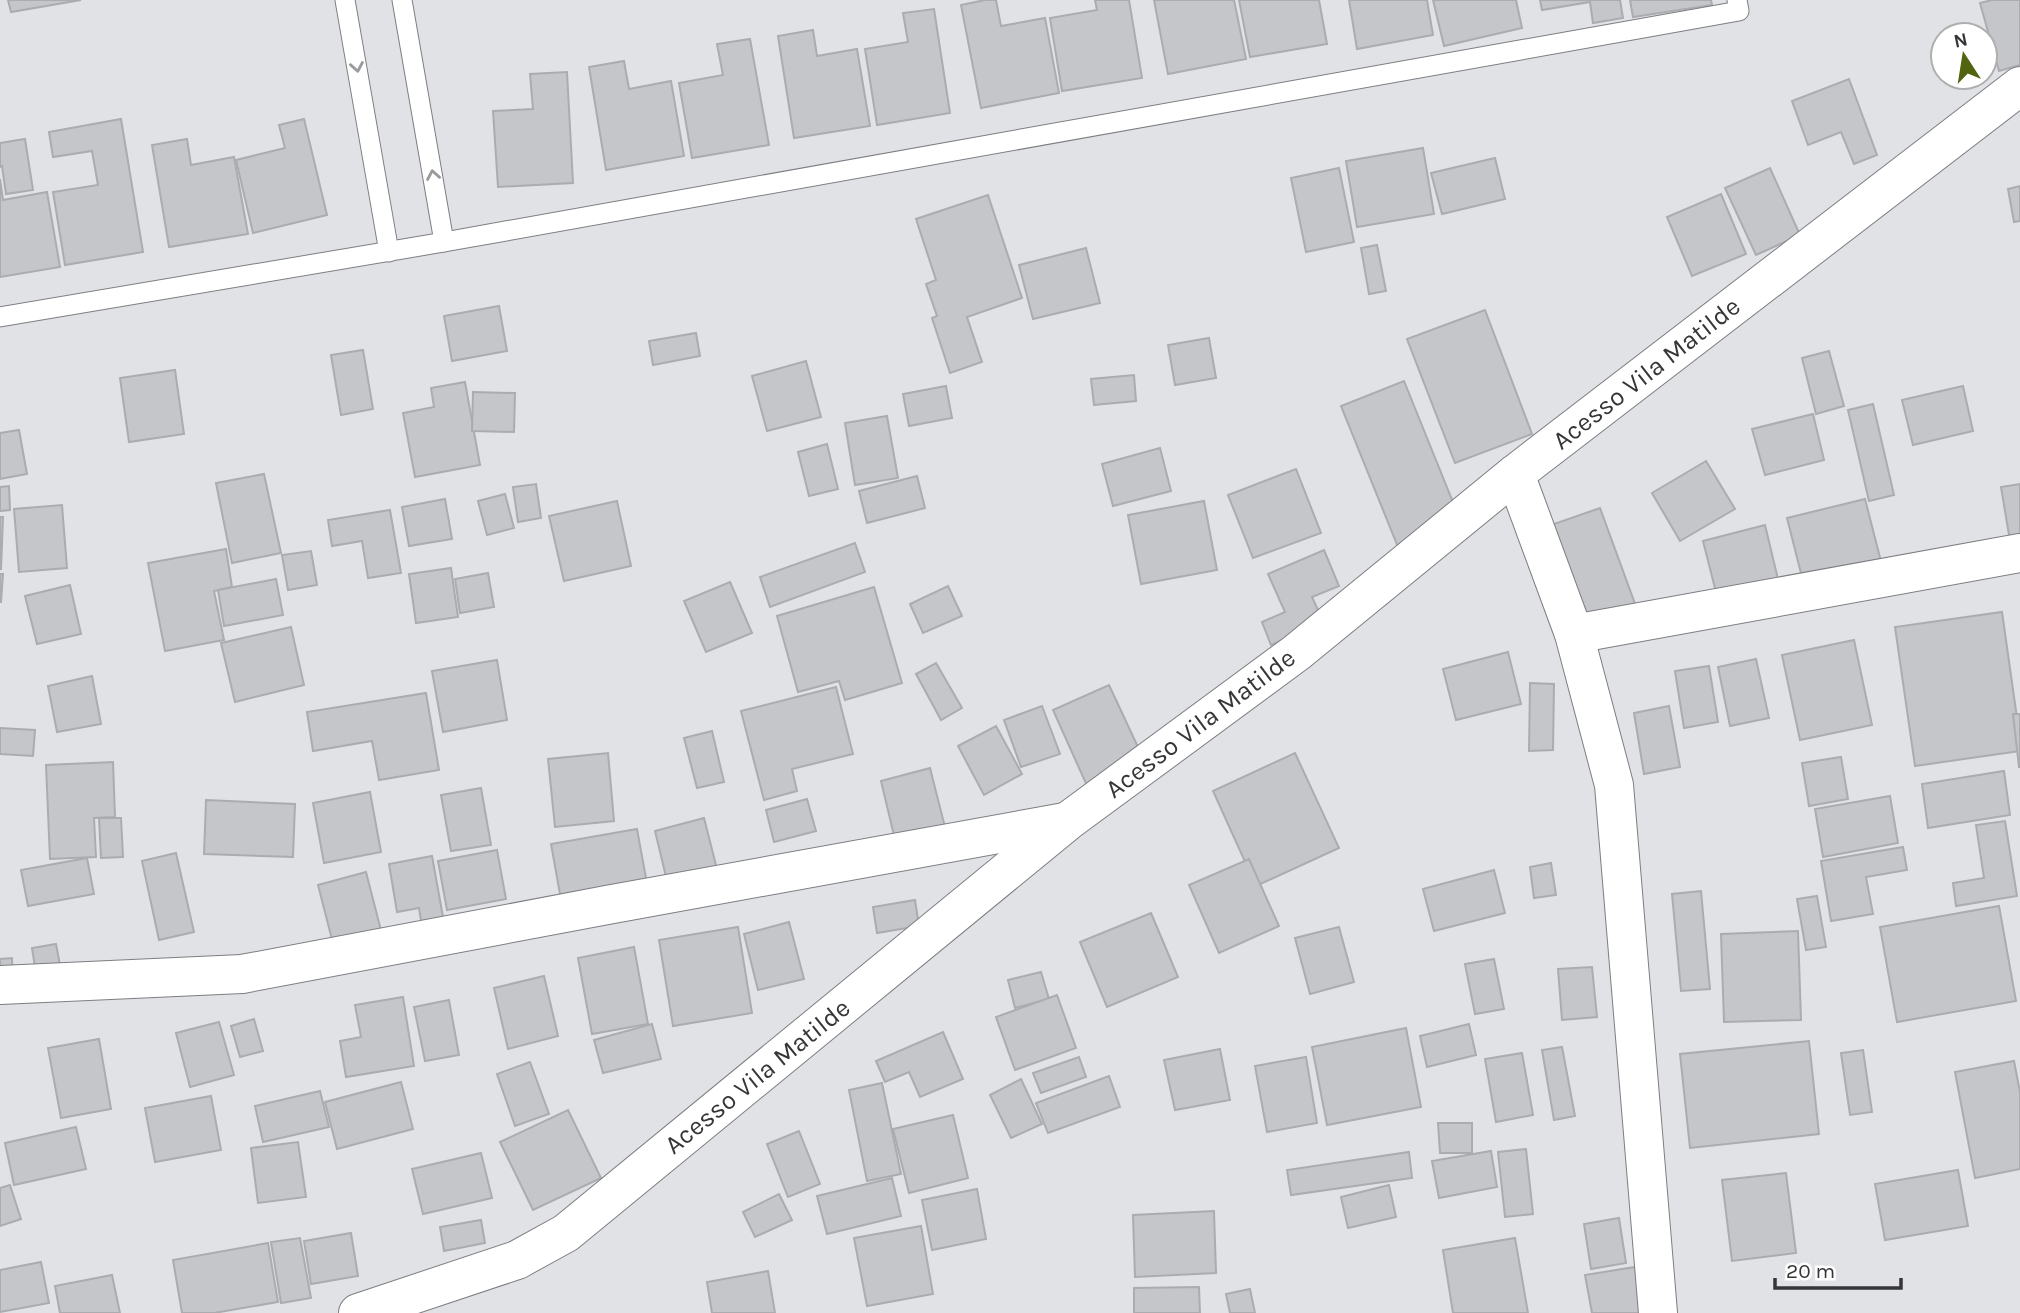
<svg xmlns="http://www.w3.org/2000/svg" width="2020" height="1313" font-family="Karla,sans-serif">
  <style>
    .building { fill: #c4c6c9; stroke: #abacb0; stroke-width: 2 }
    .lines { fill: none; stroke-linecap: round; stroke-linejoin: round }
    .service-casing { stroke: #7d7e82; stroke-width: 21 }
    .minor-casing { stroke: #7d7e82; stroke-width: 40 }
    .service { stroke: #fff; stroke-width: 19 }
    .minor { stroke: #fff; stroke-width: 38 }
    .oneway { stroke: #9a9a9c }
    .labels { text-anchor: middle; stroke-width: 5; stroke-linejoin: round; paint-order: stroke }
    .street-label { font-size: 26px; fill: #363638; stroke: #fff }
  </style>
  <rect width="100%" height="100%" fill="#e1e2e6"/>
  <g class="building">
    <polygon points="8,0 81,0 11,12"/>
    <polygon points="985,0 996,0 1001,26 1045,18 1059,93 981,108 961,5"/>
    <polygon points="1095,0 1129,0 1142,78 1062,91 1050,18 1097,10"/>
    <polygon points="1154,0 1234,0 1246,59 1168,74"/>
    <polygon points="1239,0 1319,0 1327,44 1250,57"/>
    <polygon points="1349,0 1427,0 1433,35 1357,49"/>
    <polygon points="1433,0 1516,0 1522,28 1444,46"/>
    <polygon points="1540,0 1620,0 1623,18 1593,23 1590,2 1542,10"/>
    <polygon points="1630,0 1711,0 1712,5 1633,17"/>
    <polygon points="1992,0 2020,0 2020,65 1999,71 1980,3"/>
    <polygon points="934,9 950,113 877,125 865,49 908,42 903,13"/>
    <polygon points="813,30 817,56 857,49 870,126 794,138 778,36"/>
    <polygon points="750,39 769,145 692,158 679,83 723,75 717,44"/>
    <polygon points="624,61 629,89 671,81 684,156 606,170 589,67"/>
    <polygon points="567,72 573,183 498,187 493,111 533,109 530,74"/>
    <polygon points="1849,79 1877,155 1854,164 1841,132 1808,145 1792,101"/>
    <polygon points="121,119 143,252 65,265 53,192 98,185 92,151 53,157 49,132"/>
    <polygon points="304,119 327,215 253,233 236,160 285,148 279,125"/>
    <polygon points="25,139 33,190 6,194 2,166 0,167 0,143"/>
    <polygon points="187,139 191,165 234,157 248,234 169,247 152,145"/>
    <polygon points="1423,148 1434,214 1357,227 1346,161"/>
    <polygon points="1495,158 1505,199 1442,214 1431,173"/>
    <polygon points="1339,168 1354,242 1306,252 1291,178"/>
    <polygon points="1770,168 1800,235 1756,255 1725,188"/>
    <polygon points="0,179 3,200 47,192 60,267 0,277"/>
    <polygon points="2020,186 2020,221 2014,222 2008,189"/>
    <polygon points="1721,194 1746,254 1692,276 1667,217"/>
    <polygon points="988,195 1022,298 967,317 982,362 950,373 932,318 937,316 926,284 936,280 916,219"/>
    <polygon points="1377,245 1386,291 1369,294 1361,248"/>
    <polygon points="1086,248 1100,303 1033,319 1019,265"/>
    <polygon points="499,306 507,351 452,361 444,316"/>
    <polygon points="1485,310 1532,434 1455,463 1407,339"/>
    <polygon points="696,333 700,356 653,365 649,341"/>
    <polygon points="1209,338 1216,378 1175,385 1168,345"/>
    <polygon points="363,350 373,409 341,415 331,355"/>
    <polygon points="1829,351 1844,406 1816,414 1802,358"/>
    <polygon points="806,361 821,417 767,431 752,376"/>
    <polygon points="175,370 184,434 129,442 120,378"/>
    <polygon points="1134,375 1136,401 1094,405 1091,379"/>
    <polygon points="1404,381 1463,527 1400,552 1341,406"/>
    <polygon points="465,382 480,465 415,477 403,413 434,407 431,388"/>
    <polygon points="946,386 952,418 909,426 903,394"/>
    <polygon points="1963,386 1973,431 1913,445 1902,400"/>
    <polygon points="473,392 515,393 514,432 472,431"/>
    <polygon points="1873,404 1894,495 1869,501 1848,410"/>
    <polygon points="1813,414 1824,460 1765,475 1752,429"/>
    <polygon points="887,416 898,478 855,485 845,423"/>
    <polygon points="19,430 27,474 0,479 0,433"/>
    <polygon points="827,444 838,489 809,496 798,452"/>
    <polygon points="1160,448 1171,491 1113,506 1102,464"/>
    <polygon points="1706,461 1735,509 1680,541 1652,493"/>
    <polygon points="1296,469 1321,533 1253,558 1228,495"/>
    <polygon points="264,474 281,553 232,563 216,483"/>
    <polygon points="917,476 925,508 867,523 859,491"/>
    <polygon points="536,484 541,518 518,522 513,487"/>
    <polygon points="2020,484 2020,539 2010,541 2001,487"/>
    <polygon points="9,486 10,510 0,511 0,487"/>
    <polygon points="505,494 514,528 487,535 478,501"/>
    <polygon points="445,499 452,539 409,546 402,507"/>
    <polygon points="1865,499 1885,577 1807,597 1787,518"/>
    <polygon points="617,501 631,566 564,581 549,516"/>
    <polygon points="1204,501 1217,570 1141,584 1128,515"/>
    <polygon points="62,505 67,568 19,572 14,509"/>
    <polygon points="1600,508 1642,623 1593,641 1551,525"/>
    <polygon points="390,510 401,573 368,578 362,541 332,546 328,520"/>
    <polygon points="0,517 3,517 1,569 0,569"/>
    <polygon points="1765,525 1783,600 1722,616 1703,541"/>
    <polygon points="855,543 865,572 770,607 760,577"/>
    <polygon points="226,549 232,587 214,591 224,640 165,651 148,563"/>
    <polygon points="1324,550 1339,586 1312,597 1324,623 1271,645 1262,622 1285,612 1268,574"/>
    <polygon points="311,551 317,585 288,590 282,555"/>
    <polygon points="451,568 458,617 416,623 409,574"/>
    <polygon points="488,573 494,607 460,613 455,579"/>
    <polygon points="0,574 3,574 1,602 0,602"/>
    <polygon points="276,579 283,615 224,626 218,590"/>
    <polygon points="730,582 752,633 706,652 684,601"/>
    <polygon points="70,585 81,634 37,644 25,596"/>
    <polygon points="948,586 962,616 923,633 910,604"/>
    <polygon points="874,587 902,683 845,700 839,681 798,692 777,616"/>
    <polygon points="2002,612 2020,739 2020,751 1915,766 1895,627"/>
    <polygon points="291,627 304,685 235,702 221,643"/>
    <polygon points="1854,640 1872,725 1800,740 1782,655"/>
    <polygon points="1508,652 1521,704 1456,720 1443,669"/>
    <polygon points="1756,659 1769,718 1730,726 1718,667"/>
    <polygon points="497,660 507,720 443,732 432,671"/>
    <polygon points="936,663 962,708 941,720 916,674"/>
    <polygon points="1709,666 1718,722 1684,728 1675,671"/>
    <polygon points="92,676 101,724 57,732 48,686"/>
    <polygon points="1530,683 1554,684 1553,750 1529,751"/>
    <polygon points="1109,685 1145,762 1088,788 1053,710"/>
    <polygon points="836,687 853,754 792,769 797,791 764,800 741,711"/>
    <polygon points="426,693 439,770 379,780 372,741 313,751 307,712"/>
    <polygon points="1042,706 1060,754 1021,767 1004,720"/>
    <polygon points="1669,706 1680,767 1644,774 1634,713"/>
    <polygon points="2013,714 2020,714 2020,767 2019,767"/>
    <polygon points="996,726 1022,774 984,795 958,746"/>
    <polygon points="0,728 35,730 33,756 0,754"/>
    <polygon points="712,731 724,782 697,788 684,738"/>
    <polygon points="608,753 614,821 555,827 548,759"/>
    <polygon points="1295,753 1339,848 1256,886 1213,791"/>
    <polygon points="1841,757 1848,799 1809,806 1802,763"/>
    <polygon points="113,762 115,817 94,818 96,857 50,859 46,765"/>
    <polygon points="930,768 947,835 897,848 881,781"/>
    <polygon points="2004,771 2010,815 1928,828 1922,784"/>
    <polygon points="481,788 491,845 451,851 441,795"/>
    <polygon points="370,792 381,852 324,863 313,803"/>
    <polygon points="1890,796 1898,843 1823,857 1815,809"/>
    <polygon points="807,799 816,831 774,842 766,810"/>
    <polygon points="206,800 295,804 293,857 204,854"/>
    <polygon points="99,818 121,818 123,857 101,858"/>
    <polygon points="704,818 718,873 668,885 655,831"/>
    <polygon points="2005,821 2017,896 1956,906 1953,883 1984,878 1976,825"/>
    <polygon points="637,829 648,889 562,905 551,844"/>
    <polygon points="1903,847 1907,870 1866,877 1873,914 1831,921 1821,861"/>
    <polygon points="497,850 506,899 447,910 438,861"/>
    <polygon points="176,853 194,932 159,940 142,861"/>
    <polygon points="432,856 445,928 423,933 419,908 397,912 389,864"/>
    <polygon points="87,858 94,894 28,906 21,870"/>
    <polygon points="1249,859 1279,926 1219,953 1189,885"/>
    <polygon points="1551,863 1556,895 1534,898 1530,867"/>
    <polygon points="1494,870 1505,913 1434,931 1423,889"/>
    <polygon points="366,872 384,942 336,955 318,885"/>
    <polygon points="1701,891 1710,989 1681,991 1672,894"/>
    <polygon points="1817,896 1826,947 1806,950 1797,899"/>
    <polygon points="915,900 919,926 877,933 873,907"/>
    <polygon points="1999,906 2016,1001 1897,1022 1880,927"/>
    <polygon points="1151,913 1178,977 1107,1007 1080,942"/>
    <polygon points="789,922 804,979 758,990 744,934"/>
    <polygon points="738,927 752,1013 673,1026 659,940"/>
    <polygon points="1339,927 1354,982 1310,994 1295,938"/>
    <polygon points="1798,931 1801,1020 1724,1022 1721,934"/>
    <polygon points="56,944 63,981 38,986 32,948"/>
    <polygon points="634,947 648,1024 592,1034 578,958"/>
    <polygon points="12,958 13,985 0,986 0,959"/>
    <polygon points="1494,959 1504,1009 1475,1014 1465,964"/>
    <polygon points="1592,967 1597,1017 1562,1020 1558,969"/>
    <polygon points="1041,972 1049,999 1015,1008 1008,980"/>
    <polygon points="544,976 558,1036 508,1049 494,988"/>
    <polygon points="1057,995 1076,1048 1015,1070 996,1017"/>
    <polygon points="403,997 414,1066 346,1077 340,1041 361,1037 355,1005"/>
    <polygon points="449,1000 459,1055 425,1061 414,1007"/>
    <polygon points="254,1019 263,1051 240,1057 231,1026"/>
    <polygon points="219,1022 234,1075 190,1087 176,1033"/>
    <polygon points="652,1024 661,1059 603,1073 594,1040"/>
    <polygon points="1469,1024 1476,1055 1427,1067 1420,1036"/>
    <polygon points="1406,1028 1421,1107 1327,1125 1312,1047"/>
    <polygon points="943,1032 963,1079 920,1097 909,1072 885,1082 876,1061"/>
    <polygon points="99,1039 111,1109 61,1118 48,1048"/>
    <polygon points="1809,1041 1819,1134 1690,1148 1680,1054"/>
    <polygon points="1562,1047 1575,1116 1554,1120 1542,1050"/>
    <polygon points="1220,1049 1230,1100 1175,1110 1164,1060"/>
    <polygon points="1863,1050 1872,1112 1850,1115 1841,1053"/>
    <polygon points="1522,1053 1533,1115 1496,1122 1485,1059"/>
    <polygon points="1079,1057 1086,1077 1041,1093 1033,1073"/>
    <polygon points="1306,1057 1317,1123 1267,1132 1255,1066"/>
    <polygon points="2014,1061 2020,1092 2020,1169 1975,1178 1955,1072"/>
    <polygon points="530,1062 549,1114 515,1126 497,1074"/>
    <polygon points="1109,1076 1120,1107 1048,1133 1036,1103"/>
    <polygon points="1021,1079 1042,1124 1011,1138 990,1095"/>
    <polygon points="401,1082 413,1129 337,1149 325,1102"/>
    <polygon points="882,1083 901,1174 867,1181 849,1090"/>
    <polygon points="320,1091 329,1127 263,1142 255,1106"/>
    <polygon points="211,1096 221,1150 155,1162 145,1108"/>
    <polygon points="568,1110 601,1178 533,1210 500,1142"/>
    <polygon points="953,1115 968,1178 909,1193 893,1129"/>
    <polygon points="1438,1123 1472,1123 1472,1153 1440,1153"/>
    <polygon points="76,1127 86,1169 14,1185 5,1143"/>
    <polygon points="799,1131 820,1184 788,1197 767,1144"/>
    <polygon points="298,1142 306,1197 258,1203 251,1148"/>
    <polygon points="1526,1149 1533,1214 1505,1217 1498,1152"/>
    <polygon points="1491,1151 1497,1187 1439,1198 1432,1161"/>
    <polygon points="1409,1152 1412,1178 1291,1195 1287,1170"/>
    <polygon points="481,1153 492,1198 423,1214 412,1169"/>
    <polygon points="1958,1170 1968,1226 1885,1240 1875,1184"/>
    <polygon points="1786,1173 1796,1253 1732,1261 1722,1180"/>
    <polygon points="892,1178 901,1216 827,1234 817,1196"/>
    <polygon points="10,1185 21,1219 0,1226 0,1188"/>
    <polygon points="1389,1185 1396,1217 1348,1228 1341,1197"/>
    <polygon points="977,1189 986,1239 932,1250 922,1200"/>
    <polygon points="779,1194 792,1220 755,1237 743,1212"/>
    <polygon points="1214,1211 1216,1273 1135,1277 1133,1215"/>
    <polygon points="1619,1218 1626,1263 1591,1269 1584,1224"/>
    <polygon points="481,1220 485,1243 444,1251 440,1227"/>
    <polygon points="921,1226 933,1294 867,1306 854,1238"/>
    <polygon points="351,1233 358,1276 311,1284 304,1241"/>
    <polygon points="300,1238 311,1298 281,1303 271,1242"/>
    <polygon points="1515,1238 1528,1313 1453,1313 1443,1250"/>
    <polygon points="268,1243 278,1302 214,1313 182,1313 173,1260"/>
    <polygon points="41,1262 49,1303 0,1312 0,1270"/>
    <polygon points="1635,1267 1643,1313 1592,1313 1585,1275"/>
    <polygon points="768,1271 775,1313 712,1313 707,1282"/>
    <polygon points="112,1275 120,1313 60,1313 55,1286"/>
    <polygon points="1199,1287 1200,1313 1134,1313 1134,1288"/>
    <polygon points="1250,1289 1255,1313 1230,1313 1226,1294"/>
  </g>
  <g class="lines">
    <g class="service-casing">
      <g id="service">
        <polyline points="345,0 389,252"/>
        <polyline points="402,0 444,242"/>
        <polyline points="0,317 444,242 1739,11 1737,0"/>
      </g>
    </g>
    <g class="minor-casing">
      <g id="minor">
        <polyline points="1515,474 1574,634 1614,785 1658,1313"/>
        <polyline points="1574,634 2020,553"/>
        <polyline points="0,985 242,974 607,905 1065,822"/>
        <polyline points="358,1313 517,1260 566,1233 1068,821 1296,653 1515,474 2020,86"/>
      </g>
    </g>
    <use href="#service" class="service"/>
    <use href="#minor" class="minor"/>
  </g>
  <defs><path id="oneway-chevron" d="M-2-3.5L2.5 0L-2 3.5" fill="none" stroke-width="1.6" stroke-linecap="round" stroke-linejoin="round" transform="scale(1.75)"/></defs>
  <g class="oneway">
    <use href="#oneway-chevron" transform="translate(357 67) rotate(80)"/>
    <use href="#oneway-chevron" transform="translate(433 175) rotate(-100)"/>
  </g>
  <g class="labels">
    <g class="street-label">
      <text transform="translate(1646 373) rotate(-38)" y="9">Acesso Vila Matilde</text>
      <text transform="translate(1200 723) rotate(-37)" y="9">Acesso Vila Matilde</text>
      <text transform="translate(757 1076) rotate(-39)" y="9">Acesso Vila Matilde</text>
    </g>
  </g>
  <g transform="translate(1964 56) rotate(348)"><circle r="33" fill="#ffffff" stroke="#afafaf" stroke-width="2"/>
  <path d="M0-5L12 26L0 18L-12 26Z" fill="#516510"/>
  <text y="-10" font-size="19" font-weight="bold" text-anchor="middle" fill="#363638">N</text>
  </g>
  <path d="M1775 1278v10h126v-10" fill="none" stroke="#363638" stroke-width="3.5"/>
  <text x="1786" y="1278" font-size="21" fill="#363638" stroke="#ffffff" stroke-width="5" paint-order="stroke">20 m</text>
</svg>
